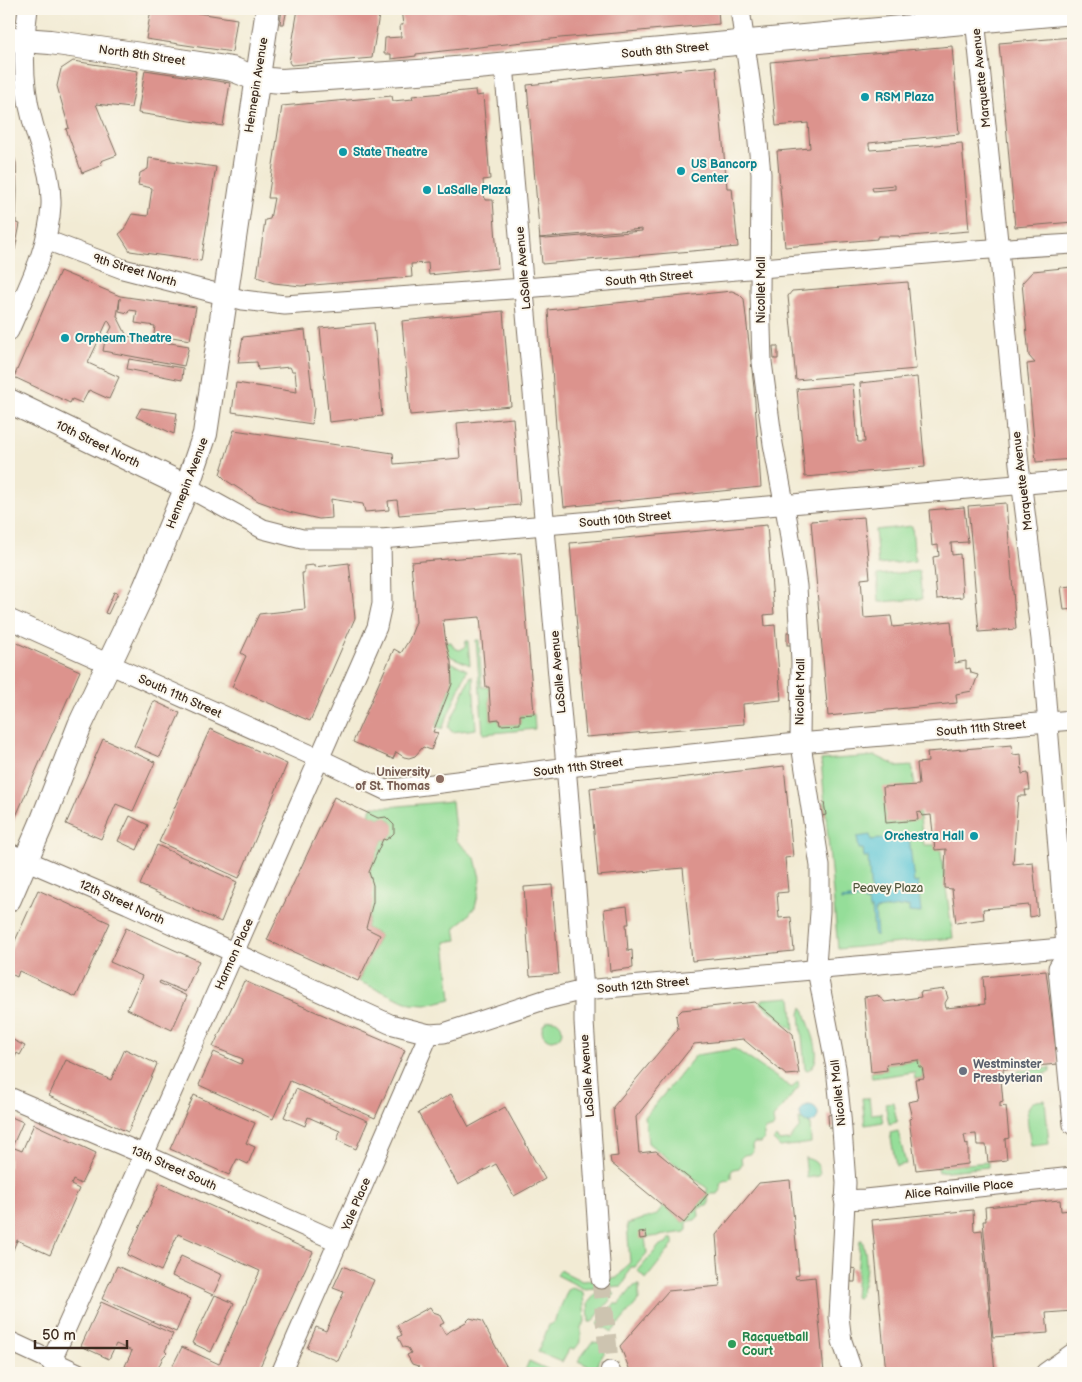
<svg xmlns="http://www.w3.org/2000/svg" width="1082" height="1382" font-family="'Balsamiq Sans',sans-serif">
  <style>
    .green { fill: #95de99; stroke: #68845c }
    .water { fill: #5bc6d5; stroke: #4b787a }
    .building { fill: #dc938d; fill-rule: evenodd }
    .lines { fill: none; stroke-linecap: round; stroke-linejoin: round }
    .minor-tunnel { stroke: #cdc4b0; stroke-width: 19; stroke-dasharray: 19 9; stroke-linecap: butt }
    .minor-casing { stroke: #7b6e5e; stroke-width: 21 }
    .major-casing { stroke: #7b6e5e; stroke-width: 26 }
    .minor { stroke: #fff; stroke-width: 19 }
    .major { stroke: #fff; stroke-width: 24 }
    .culture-dot { fill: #0f9aa8; stroke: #fbf7ec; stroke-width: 2 }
    .education-dot { fill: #8d6e63; stroke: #fbf7ec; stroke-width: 2 }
    .worship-dot { fill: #6b7280; stroke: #fbf7ec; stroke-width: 2 }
    .leisure-dot { fill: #2e9e5b; stroke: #fbf7ec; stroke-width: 2 }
    .labels { text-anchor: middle; stroke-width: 4; stroke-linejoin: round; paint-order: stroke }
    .street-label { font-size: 12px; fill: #3b2a1e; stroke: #fbf7ec }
    .culture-label { font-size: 12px; font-weight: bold; fill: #0d838f; stroke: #fbf7ec; text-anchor: start }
    .education-label { font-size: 12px; font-weight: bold; fill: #785e54; stroke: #fbf7ec; text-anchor: end }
    .park-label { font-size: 12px; fill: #52573d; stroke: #fbf7ec }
    .worship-label { font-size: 12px; font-weight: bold; fill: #5b616d; stroke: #fbf7ec; text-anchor: start }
    .leisure-label { font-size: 12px; font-weight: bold; fill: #27864d; stroke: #fbf7ec; text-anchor: start }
  </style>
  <rect width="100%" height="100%" fill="#fbf7ec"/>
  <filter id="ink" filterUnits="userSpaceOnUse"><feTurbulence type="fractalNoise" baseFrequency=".02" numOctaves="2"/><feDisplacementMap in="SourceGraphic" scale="10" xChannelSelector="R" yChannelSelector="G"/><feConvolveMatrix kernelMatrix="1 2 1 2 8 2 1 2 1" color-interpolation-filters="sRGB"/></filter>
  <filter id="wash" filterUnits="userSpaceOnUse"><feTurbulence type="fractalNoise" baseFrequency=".0096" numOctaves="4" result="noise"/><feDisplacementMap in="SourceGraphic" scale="20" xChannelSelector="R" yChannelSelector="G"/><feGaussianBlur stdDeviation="1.12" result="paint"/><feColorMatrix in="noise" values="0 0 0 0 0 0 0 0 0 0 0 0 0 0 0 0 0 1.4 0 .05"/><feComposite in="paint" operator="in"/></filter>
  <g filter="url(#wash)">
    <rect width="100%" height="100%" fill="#f2ebd4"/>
    <g class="green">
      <polygon points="912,526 915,561 878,565 875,530"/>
      <polygon points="919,571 922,599 879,602 877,575"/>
      <polygon points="476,640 479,640 482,687 489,687 491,720 499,719 500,725 520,724 520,715 534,714 535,729 483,734"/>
      <polygon points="466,641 468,641 470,665 425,645 451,642 454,648 460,650 465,647"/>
      <polygon points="451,662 467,670 442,729 436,726 452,684"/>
      <polygon points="471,676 473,677 476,729 452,732 448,727"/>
      <polygon points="876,756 899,767 912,766 924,845 940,845 953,938 838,949 821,760"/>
      <path d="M452,801l4,39 19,18 5,20 -1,12 -4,17 -9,11 -11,9 2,13 -12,2 6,57 -25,6 -15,-1 -53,-23 22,-46 -14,-7c6,-20 9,-36 3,-56l14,-33 3,1c14,-7 7,-26 -8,-22l-9,-4 4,-8 15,1z"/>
      <polygon points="791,997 794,1031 761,1003 763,999"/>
      <path d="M802,1007l3,4c3,16 22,48 3,59l-3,-1 -5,-55z"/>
      <circle cx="552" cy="1030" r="10"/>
      <path d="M735,1049l57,39 6,-7 1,6 -26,31 1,8 -2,3h-6l-2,4v6l-3,4h-7l-2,3 1,6 -3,2 -6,1 -3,3 1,6 -3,4 -6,1 -2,3v6l-2,2 -6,1 -3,4 1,5 -3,4h-7l-3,4 1,5 -2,3 -6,1 -3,3 1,6 -4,4 -6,1 -2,2v7l-2,2 -40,6 2,15 -12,14h-4c-6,8 -4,13 -9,19l-38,3 -27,-14 3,-5 22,11 35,-3 13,-16 -3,-38 29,-9 7,-9 21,17 24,-29 -2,-2 2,-3 -60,-46 -3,-26 51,-62z"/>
      <polygon points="918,1060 922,1067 924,1078 915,1079 914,1072 872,1078 871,1072 887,1070 886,1064"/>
      <polygon points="1050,1068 1050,1072 1022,1082 1018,1071"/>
      <polygon points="862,1098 869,1098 871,1114 881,1113 883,1122 865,1125"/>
      <path d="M1045,1100l4,44 -18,2c-1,-9 -7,-35 -1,-41 3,-5 10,-4 15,-5z"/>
      <polygon points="893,1102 897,1122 889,1124 885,1103"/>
      <polygon points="799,1119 810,1123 811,1143 780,1147 773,1140 776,1137 779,1141 789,1140 800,1127"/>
      <polygon points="898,1131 906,1164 896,1166 890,1133"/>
      <path d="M805,1158c10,2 14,6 15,16l-1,2 -12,2z"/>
      <polygon points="988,1162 988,1167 938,1172 937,1167"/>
      <polygon points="669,1239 673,1239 673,1245 646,1279 638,1271 660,1245 666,1243"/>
      <path d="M860,1240h2c7,20 4,38 -3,57l-2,1 -2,-1z"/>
      <polygon points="639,1285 639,1300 612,1332 606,1328 602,1328 597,1324 614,1304 619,1304 634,1286"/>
      <polygon points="572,1288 583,1292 585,1322 581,1327 581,1341 575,1349 569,1349 562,1362 538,1352 549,1325 554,1322 568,1290"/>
      <polygon points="611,1291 615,1294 592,1322 589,1322 588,1303 597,1292"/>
      <polygon points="592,1342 604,1343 605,1352 598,1361 598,1365 595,1369 578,1361"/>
      <polygon points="529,1361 556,1373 524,1373"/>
    </g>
    <g class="water">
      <polygon points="870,835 871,840 909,836 914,883 918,882 921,913 909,912 909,906 875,910 877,935 874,935 872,909 869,909 868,902 864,902 863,899 841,901 841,899 871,896 868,857 864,857 863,849 859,849 857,837"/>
      <circle cx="809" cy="1114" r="9"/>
    </g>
    <g id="blocks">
      <g class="building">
        <polygon points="151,9 172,9 237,19 232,52 146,39"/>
        <polygon points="282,9 287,9 284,24 280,24"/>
        <polygon points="298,9 380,9 372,58 291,65 289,62"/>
        <polygon points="401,9 718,9 719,24 560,38 416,54 416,56 391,59 391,54 384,54 385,38 401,37 400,25 403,25"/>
        <polygon points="797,9 835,9 835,10 803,13 803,11 797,11"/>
        <polygon points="1073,37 1073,222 1015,227 999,43"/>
        <path d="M952,46l7,88 -90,9v3l1,4 92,-7 7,88 -70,6v-1h-20l-2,1v2l-92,8 -8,-96 33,-3 -2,-25 -32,3 -6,-64zM895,185v4l-22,2 -1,-4z"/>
        <polygon points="73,61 138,71 131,108 96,104 117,155 101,161 102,165 82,173 66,129 69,128 57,86 61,69"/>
        <path d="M716,66l11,122h5l6,59 -196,17 -15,-179zM642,229v2l-96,8 -7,-1z"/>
        <polygon points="145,70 230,83 223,126 138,113"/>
        <polygon points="475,90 476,96 483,95 490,179 483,180 484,194 485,200 493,200 498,268 429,275 428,263 411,264 412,277 301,286 274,283 257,277 265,220 270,219 274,198 268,198 282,106 392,96 393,101 413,99 412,96"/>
        <polygon points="9,139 16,163 17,191 16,223 20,224 15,250 11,249 9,256"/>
        <polygon points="149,158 216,167 201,261 130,251 119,234 123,231 132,214 148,216 152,188 138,185 140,173 148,169"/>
        <polygon points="1073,267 1073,459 1036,462 1027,364 1035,363 1029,356 1022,283 1033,271"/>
        <polygon points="60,271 120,296 196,307 190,340 154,334 155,326 135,323 137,311 129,310 128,313 119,311 120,298 117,316 127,336 189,346 184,366 103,351 105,340 112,327 108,320 88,363 119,377 109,399 89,390 82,403 72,399 70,403 14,377"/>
        <polygon points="908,282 916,369 796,380 788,296 792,291"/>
        <polygon points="732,291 739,294 744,299 754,388 761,487 564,507 556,427 548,310"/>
        <polygon points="503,311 511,406 410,415 402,321"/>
        <polygon points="374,323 382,416 329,422 320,328"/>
        <polygon points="305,330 314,408 312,424 232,412 236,383 297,392 295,371 292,371 290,367 258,370 257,362 238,363 243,337"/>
        <polygon points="773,346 778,346 778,359 774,359"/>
        <polygon points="129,359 183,368 182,380 127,369"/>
        <polygon points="917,377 925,467 805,477 797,389 853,384 858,442 865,442 860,383"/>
        <polygon points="141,408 177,413 174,434 136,417"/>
        <polygon points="513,418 520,505 399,515 397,500 388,501 389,510 365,512 363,504 331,499 332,518 319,519 289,512 258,501 227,481 220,474 234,430 393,453 394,464 460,458 457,423"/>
        <polygon points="1006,503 1016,629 979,632 968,506"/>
        <polygon points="964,507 968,542 951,543 952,555 960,554 963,597 937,599 933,557 939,556 938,545 932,546 929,510"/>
        <polygon points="864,517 870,578 861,579 864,618 891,616 893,627 951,621 955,663 966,661 966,669 970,668 971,673 978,675 972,691 956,694 957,703 828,716 811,521"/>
        <polygon points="767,525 774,614 764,615 765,626 775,625 781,700 743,704 744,724 586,737 570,543"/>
        <polygon points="521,553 534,714 520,715 520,724 500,725 499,719 491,720 489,687 486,687 480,617 443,620 446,643 451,662 452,684 433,732 438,733 431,750 423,747 415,756 409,758 404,757 396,752 393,759 353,742 394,649 401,653 409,640 416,622 411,562"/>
        <polygon points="349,563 355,618 310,721 232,687 246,656 241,653 259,614 305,609 302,573 304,573 304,566 314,565 314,567"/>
        <polygon points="1073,586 1073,609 1064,610 1061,587"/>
        <polygon points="114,592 118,593 108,614 105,613"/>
        <rect x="787" y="632" width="5" height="13"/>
        <polygon points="15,642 80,671 9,832 9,657"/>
        <polygon points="154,701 180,713 160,757 134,746"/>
        <polygon points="210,729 287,764 239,878 159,842"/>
        <polygon points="103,739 155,762 133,811 116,804 101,839 66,824"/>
        <polygon points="1012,745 1013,755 1021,754 1022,774 1028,773 1030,790 1025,790 1026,796 1018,796 1013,864 1033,862 1038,915 1030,917 1029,905 983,909 984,919 956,923 952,889 944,888 946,849 935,850 931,815 922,816 921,812 917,813 918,820 886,823 883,787 919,785 917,763 928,762 927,752"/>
        <polygon points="784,766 793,857 785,858 788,892 777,893 779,918 791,917 794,951 692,961 683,868 598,876 590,788"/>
        <polygon points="334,797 378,818 386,817 394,825 394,833 391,836 386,840 383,839 369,872 373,885 373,902 366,928 380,935 358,981 267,940"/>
        <polygon points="824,802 826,815 822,816 819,803"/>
        <polygon points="130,816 148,825 137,850 118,841"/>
        <polygon points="157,845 237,882 221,922 140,885"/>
        <polygon points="552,885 559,974 530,976 524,887"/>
        <polygon points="38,890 110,923 76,997 19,971 17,977 9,973 9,954"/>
        <polygon points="627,906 629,924 626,924 628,951 632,950 633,968 610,971 604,909"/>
        <polygon points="126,928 199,961 185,992 160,981 159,983 187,996 172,1030 127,1009 142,976 110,962"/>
        <polygon points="1046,971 1058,1064 1003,1069 1004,1079 1001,1079 1003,1102 1000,1103 1000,1107 1006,1106 1009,1138 1005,1139 1007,1160 988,1162 986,1145 977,1145 976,1134 964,1135 966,1145 968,1144 968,1164 916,1170 909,1119 912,1118 908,1102 918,1100 915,1079 924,1078 922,1067 919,1067 918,1060 886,1064 887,1070 871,1072 864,997 878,995 879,997 885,1002 921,997 920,992 945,989 948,998 945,1003 946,1008 985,1004 983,977"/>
        <polygon points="244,981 405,1050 375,1118 290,1081 273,1119 199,1085 214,1052 241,1064 243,1059 213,1047"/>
        <polygon points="755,1002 793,1034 799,1074 786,1075 743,1039 694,1044 636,1117 639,1153 656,1151 708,1194 684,1223 611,1163 610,1157 618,1156 613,1107 678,1029 676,1016 682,1010"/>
        <polygon points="9,1038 25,1046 20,1055 17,1053 9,1070 12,1072 9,1079"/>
        <polygon points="125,1049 157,1064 128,1132 49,1096 66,1060 111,1080"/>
        <polygon points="296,1089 368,1121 356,1149 337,1140 340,1131 308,1117 305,1126 284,1117"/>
        <polygon points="451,1094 469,1127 505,1107 545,1179 514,1196 496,1164 458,1185 418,1113"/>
        <polygon points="194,1095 255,1123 246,1143 255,1147 248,1164 237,1159 229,1175 170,1149"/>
        <polygon points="832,1114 834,1128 829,1128 828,1115"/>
        <polygon points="9,1116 23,1122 12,1147 22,1151 34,1124 96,1153 81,1184 73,1180 71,1185 79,1189 50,1255 17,1240 9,1260"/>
        <polygon points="790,1180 799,1275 795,1276 796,1279 815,1277 824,1373 631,1373 620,1346 668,1291 720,1286 716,1235 759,1183"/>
        <polygon points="160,1183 313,1252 257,1373 169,1373 182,1347 219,1364 260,1271 178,1234 161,1271 127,1255"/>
        <polygon points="1060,1200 1061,1211 1070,1210 1073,1247 1073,1311 1046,1313 1048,1333 993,1337 983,1221 986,1221 985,1207"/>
        <polygon points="973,1210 974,1231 982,1230 995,1373 932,1373 932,1372 929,1372 930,1373 886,1373 872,1220"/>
        <polygon points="646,1232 647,1238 640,1239 639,1233"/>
        <polygon points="181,1256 222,1275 213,1295 172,1276"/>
        <polygon points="117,1266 190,1299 176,1332 102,1299"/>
        <polygon points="343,1266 374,1280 338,1361 307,1348 316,1327 326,1331 344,1292 333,1288"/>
        <polygon points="851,1268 856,1269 855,1282 851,1282"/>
        <polygon points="215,1295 234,1303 211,1352 192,1343"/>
        <polygon points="101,1302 173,1334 165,1351 167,1353 163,1357 156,1373 140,1373 125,1366 132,1351 116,1344 109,1359 81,1346"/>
        <polygon points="430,1307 433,1312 439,1314 444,1323 440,1325 445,1334 466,1322 470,1318 482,1321 510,1373 417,1373 421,1371 418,1366 412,1364 407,1355 411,1353 408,1348 403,1347 398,1337 402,1335 397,1325"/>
      </g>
    </g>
  </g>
  <g filter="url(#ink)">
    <use href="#blocks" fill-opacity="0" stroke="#7b6e5e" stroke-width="1"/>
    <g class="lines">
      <polyline class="minor-tunnel" points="601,1279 610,1371"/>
      <g class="minor-casing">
        <g id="minor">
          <polyline points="740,9 756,122 761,174 760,292 762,362 773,444 788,524 797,586 801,662 800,738 820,866 820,912 816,965 836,1068 841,1116 846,1183 839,1317 842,1341 853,1373"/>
          <polyline points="974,9 1001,270 1019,464 1041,639 1066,947 1067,954 1058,968 1073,1125"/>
          <polyline points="504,65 568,789 584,990 584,1022 601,1279"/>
          <polyline points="46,240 123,269 243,300 285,305 525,288 975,250 1073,244"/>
          <path d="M9,331c17,-41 40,-82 42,-126 1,-33 -12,-56 -19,-86 -10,-36 -9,-74 -4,-110"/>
          <polyline points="187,487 263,529 302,539 381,539 1073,480"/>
          <polyline points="9,619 320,759 385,790 585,765 787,744 1073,720"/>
          <polyline points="9,853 128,904 390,1024 429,1034 444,1033 547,999 584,990 1073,947"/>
          <polyline points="9,1097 143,1154 339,1242"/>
          <polyline points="844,1200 865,1199 1073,1177"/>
          <polyline points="9,1341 78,1373"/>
          <polyline points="51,1362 226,971 377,627 382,604 381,539"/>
          <polyline points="610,1371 611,1373"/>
          <polyline points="281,1373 429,1034"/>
          <polyline points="1045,1373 1073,1353"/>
        </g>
      </g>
      <g class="major-casing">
        <g id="major">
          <polyline points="9,39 50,42 141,55 232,69 257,79 282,81 433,71 1073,12"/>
          <polyline points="9,401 187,487"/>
          <polyline points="9,899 41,825 80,725 145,588 187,487 205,434 268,9"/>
        </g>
      </g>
      <use href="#minor" class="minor"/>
      <use href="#major" class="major"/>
    </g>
  </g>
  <g class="culture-dot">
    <circle cx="865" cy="97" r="5"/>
    <circle cx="343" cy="152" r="5"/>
    <circle cx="681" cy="171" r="5"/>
    <circle cx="427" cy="190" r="5"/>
    <circle cx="65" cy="338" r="5"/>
    <circle cx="974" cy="836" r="5"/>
  </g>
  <circle class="education-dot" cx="440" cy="779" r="5"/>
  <circle class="worship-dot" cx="963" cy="1071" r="5"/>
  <circle class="leisure-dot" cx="732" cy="1344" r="5"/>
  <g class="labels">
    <g class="street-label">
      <text transform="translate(665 50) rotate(-5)" y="4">South 8th Street</text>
      <text transform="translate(142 55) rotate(8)" y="4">North 8th Street</text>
      <text transform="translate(981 78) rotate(-96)" y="4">Marquette Avenue</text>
      <text transform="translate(256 85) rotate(-81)" y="4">Hennepin Avenue</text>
      <text transform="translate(523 268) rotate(-95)" y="4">LaSalle Avenue</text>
      <text transform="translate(135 270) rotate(17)" y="4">9th Street North</text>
      <text transform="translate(649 278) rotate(-5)" y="4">South 9th Street</text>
      <text transform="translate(761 290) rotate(-90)" y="4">Nicollet Mall</text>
      <text transform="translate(98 444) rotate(26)" y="4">10th Street North</text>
      <text transform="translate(1022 481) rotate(-97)" y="4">Marquette Avenue</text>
      <text transform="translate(187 483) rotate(-69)" y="4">Hennepin Avenue</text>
      <text transform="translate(625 519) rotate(-5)" y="4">South 10th Street</text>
      <text transform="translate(558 672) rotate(-95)" y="4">LaSalle Avenue</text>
      <text transform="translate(800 692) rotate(-89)" y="4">Nicollet Mall</text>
      <text transform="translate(180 696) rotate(24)" y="4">South 11th Street</text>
      <text transform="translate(981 728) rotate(-5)" y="4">South 11th Street</text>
      <text transform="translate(578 767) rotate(-7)" y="4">South 11th Street</text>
      <text transform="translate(122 902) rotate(24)" y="4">12th Street North</text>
      <text transform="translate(234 954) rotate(-66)" y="4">Harmon Place</text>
      <text transform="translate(643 985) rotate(-5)" y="4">South 12th Street</text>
      <text transform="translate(587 1076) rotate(-94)" y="4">LaSalle Avenue</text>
      <text transform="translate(838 1093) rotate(-96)" y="4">Nicollet Mall</text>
      <text transform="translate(174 1168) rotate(24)" y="4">13th Street South</text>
      <text transform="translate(959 1189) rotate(-6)" y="4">Alice Rainville Place</text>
      <text transform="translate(356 1204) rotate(-67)" y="4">Yale Place</text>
    </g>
    <g class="culture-label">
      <text x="875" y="101">RSM Plaza</text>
      <text x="353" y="156">State Theatre</text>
      <text x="691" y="168">US Bancorp<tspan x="691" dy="14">Center</tspan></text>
      <text x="437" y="194">LaSalle Plaza</text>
      <text x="75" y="342">Orpheum Theatre</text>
      <text x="964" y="840" text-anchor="end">Orchestra Hall</text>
    </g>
    <g class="education-label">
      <text x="430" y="776">University<tspan x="430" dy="14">of St. Thomas</tspan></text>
    </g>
    <g class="park-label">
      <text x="888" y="892">Peavey Plaza</text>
    </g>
    <g class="worship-label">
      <text x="973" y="1068">Westminster<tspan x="973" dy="14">Presbyterian</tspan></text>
    </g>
    <g class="leisure-label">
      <text x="742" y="1341">Racquetball<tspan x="742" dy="14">Court</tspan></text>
    </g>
  </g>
  <rect width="1082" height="1382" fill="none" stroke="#fbf7ec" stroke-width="30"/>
  <path d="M35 1340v8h92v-8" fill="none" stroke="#3b2a1e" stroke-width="2.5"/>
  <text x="42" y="1340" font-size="15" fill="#3b2a1e" stroke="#fbf7ec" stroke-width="4" paint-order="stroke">50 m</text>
</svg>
